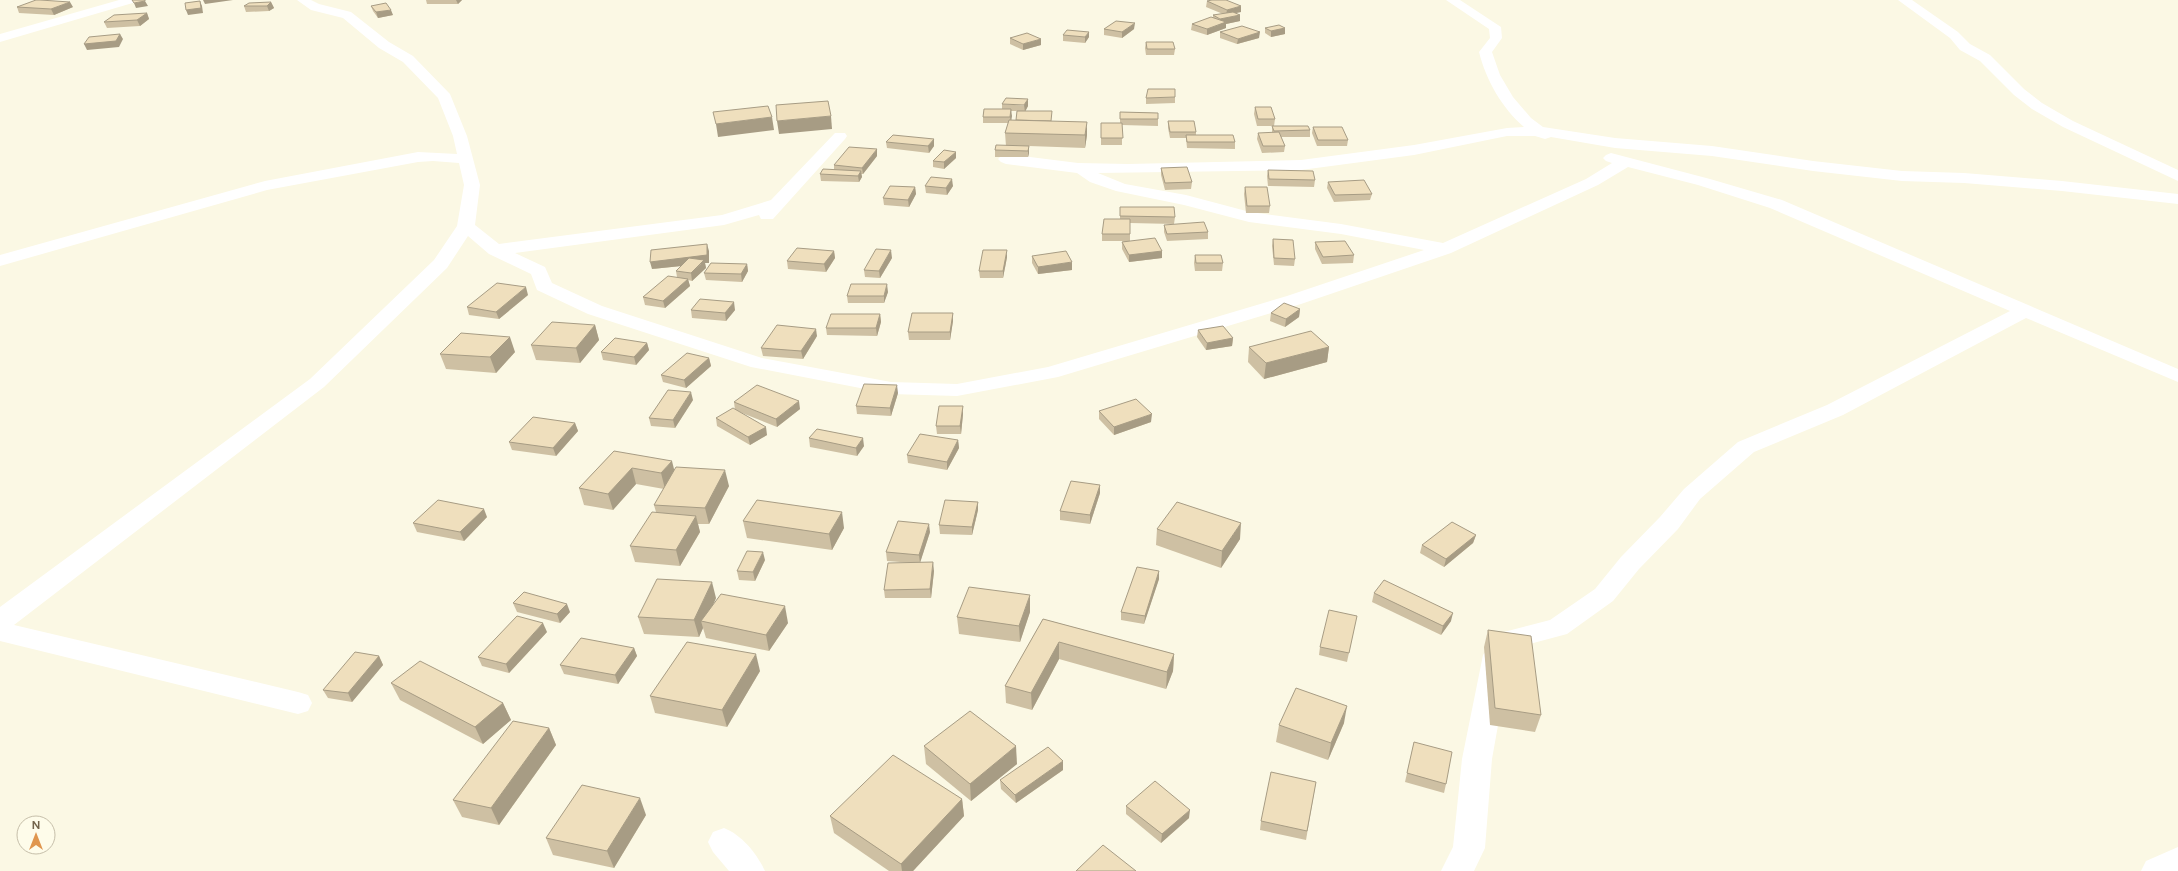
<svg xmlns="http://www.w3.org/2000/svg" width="2178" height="871" font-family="Figtree,sans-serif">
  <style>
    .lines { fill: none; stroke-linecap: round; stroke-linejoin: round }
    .street { fill: #fff; fill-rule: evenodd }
    .wall { fill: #cec0a3; fill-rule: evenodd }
    .shaded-wall { fill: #a79c84 }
    .building { fill: #efdfbd; stroke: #a79c84 }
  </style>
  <rect width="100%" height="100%" fill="#fbf8e4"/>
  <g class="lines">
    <g class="street">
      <polygon points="119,0 138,0 136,2 0,42 0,34"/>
      <path d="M297,0h14l8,4 32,8 38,30 24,14 37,38 17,42 13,49 -5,40 24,19 223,-29 49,-15 64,-67h10l2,3 -2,3 -72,80h-12l-2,-4 -35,10 -209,28 30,14 7,16 50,23 160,52 129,24 66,2 91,-17 239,-71 137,-46 -83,-16 -92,-12 -65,-17 -68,-14 -26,-9 -13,-9 -71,-9 -5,-2 -3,-3 3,-3 5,-2 72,9 50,1 173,-4 113,-15 93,-17 17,-1c-22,-19 -38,-47 -45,-75l11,-14 -1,-9 -43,-29h14l41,27 1,11 -10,14 8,23 13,22 18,21 12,9 72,11 97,8 101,15 89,10 62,2 98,8 116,13v10l-116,-13 -98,-8 -62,-2 -89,-10 -101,-15 -97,-8 -64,-11 -6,2 -10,-3h-28l-93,19 -113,15 -203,3 27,11 61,11 64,17 91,12 102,19 143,-64 26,-16 -6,-2 -3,-3 3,-3 5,-2 99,26 72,21 396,169v13l-152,-64 -183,97 -89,37 -54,47 -22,30 -39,40 -26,32 -46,33 -49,13 -8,11 -18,101 -7,89 -11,23h-33l12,-24 9,-88 21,-104 17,-22 50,-13 45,-31 26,-32 39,-40 24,-28 54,-47 89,-37 183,-94 -240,-103 -72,-23 -70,-18 -30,18 -147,68 -150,51 -243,73 -101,19 -66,-2 -140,-27 -163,-53 -51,-24 -6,-16 -42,-20 -21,-18 -21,32 -123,119 -310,238 284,67 10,3 4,8 -4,8 -10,3 -298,-73v-34l310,-228 124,-119 23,-34 7,-41 -5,-22 -26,-2 -15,1 -151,28 -267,76v-11l265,-74 153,-29 39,2 -4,-18 -15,-38 -35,-36 -24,-14 -36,-30 -32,-8z"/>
      <polygon points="1898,0 1912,0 1958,32 1970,44 1990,55 2024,89 2042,103 2073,121 2178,170 2178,181 2063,127 2032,109 2014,95 1980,61 1960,50 1950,38"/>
      <path d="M724,828c18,7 33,26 41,43h-36l-16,-19 -5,-10 5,-10z"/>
      <polygon points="2178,847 2178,871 2141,871 2146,861"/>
    </g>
  </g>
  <g class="wall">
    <polygon points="426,0 462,0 458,4 427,4"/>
    <polygon points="1207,1 1241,12 1235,13 1240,15 1240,21 1226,24 1226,28 1207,35 1191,30 1192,24 1213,18 1213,15 1223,14 1206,7"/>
    <polygon points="271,2 274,8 269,11 246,12 244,6"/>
    <polygon points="371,6 393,15 378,18 373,11"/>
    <polygon points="17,7 73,7 54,15 19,13"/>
    <polygon points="147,13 149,19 140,26 107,28 104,22"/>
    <polygon points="1265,28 1285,28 1285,34 1271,37 1265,33"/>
    <polygon points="1104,29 1134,29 1122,38 1104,35"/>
    <polygon points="1220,32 1259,38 1237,44 1220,38"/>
    <polygon points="1063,35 1089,37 1085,43 1063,41"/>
    <polygon points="1010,38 1041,45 1023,50 1010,44"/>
    <polygon points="1146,42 1175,49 1174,55 1146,55 1145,48"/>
    <polygon points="1175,97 1175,103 1146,104 1146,98"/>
    <path d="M1002,104l26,2 -3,5 62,24 -2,13 -56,-2v7l-1,4h-33v-7l11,-4 -1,-13 3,-10h-25v-6l19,-8zM1011,111h11l-6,9h-5z"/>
    <polygon points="1255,107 1275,119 1274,126 1257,126 1254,114"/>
    <polygon points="1120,112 1158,113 1158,126 1122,125 1122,145 1101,145 1101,123 1120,123"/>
    <polygon points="1168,121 1196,132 1196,135 1235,142 1235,149 1187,148 1186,138 1170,138 1168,128"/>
    <polygon points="1272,126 1310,130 1310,137 1281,137 1285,146 1284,152 1262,153 1257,139 1258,133 1272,133"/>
    <polygon points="1313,127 1348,140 1347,146 1317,146 1312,133"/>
    <polygon points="886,142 934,146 929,153 887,148"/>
    <polygon points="956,152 956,158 944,169 933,167 933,161"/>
    <polygon points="877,156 863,174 861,174 862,177 859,182 821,181 820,174 834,170 834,165"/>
    <polygon points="1161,168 1192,182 1191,189 1165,190 1161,175"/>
    <polygon points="1268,170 1315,180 1314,187 1268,186 1267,176"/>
    <polygon points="1328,182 1372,194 1370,200 1334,202 1327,188"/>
    <polygon points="925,186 953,186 947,195 926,193"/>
    <polygon points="915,187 916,194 909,207 884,205 883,198"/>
    <polygon points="1245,187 1270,206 1269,213 1246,213 1244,194"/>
    <polygon points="1120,207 1175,217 1174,224 1130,223 1130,241 1162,251 1162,258 1129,262 1122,249 1122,242 1124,241 1102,241 1102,234 1120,219"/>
    <polygon points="1164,225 1208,232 1208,239 1167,241 1164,232"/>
    <polygon points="1273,239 1295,259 1294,266 1274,265 1272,246"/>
    <polygon points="1315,242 1354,255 1353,263 1322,264 1315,249"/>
    <polygon points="709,251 709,263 705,263 706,268 692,281 688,280 690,286 665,308 645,305 643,297 677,277 676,271 681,266 652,269"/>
    <polygon points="834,251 835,258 826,272 788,269 787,261"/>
    <polygon points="1195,255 1223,263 1222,271 1195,271 1194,263"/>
    <polygon points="1032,256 1072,270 1038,274 1032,263"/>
    <polygon points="1007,257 1003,278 980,278 979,271"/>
    <polygon points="892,258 880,278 865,277 864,270"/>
    <polygon points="747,264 748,271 742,282 706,280 704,273"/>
    <polygon points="888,292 884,303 848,303 847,296"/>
    <polygon points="528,295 499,319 469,315 467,307"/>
    <polygon points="1300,309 1299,317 1285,327 1270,321 1271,313"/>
    <polygon points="691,310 735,310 726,321 692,318"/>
    <polygon points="953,313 953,321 950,340 909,340 908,332"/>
    <polygon points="880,314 881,322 877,336 827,335 826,328"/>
    <polygon points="595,325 599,340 580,363 536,360 531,345"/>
    <polygon points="1198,330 1233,338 1232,346 1206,350 1197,337"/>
    <polygon points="817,336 803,359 763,356 761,348"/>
    <polygon points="647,343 649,350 636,365 603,360 601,352"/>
    <polygon points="1249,347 1329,347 1327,362 1264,379 1248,362"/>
    <polygon points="515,352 496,373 446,369 440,354"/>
    <polygon points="709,358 711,366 686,388 663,382 661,375"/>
    <polygon points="898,393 891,416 857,414 856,406"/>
    <polygon points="693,400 675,428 651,426 649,418"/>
    <polygon points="734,402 800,409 777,427 737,411 767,435 750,445 717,426 716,418 735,410"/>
    <polygon points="1099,411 1151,422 1114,435 1099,419"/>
    <polygon points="963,414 961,434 937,434 936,426"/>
    <polygon points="575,423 578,431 556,456 512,450 509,442"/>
    <polygon points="809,438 864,446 857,456 810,447"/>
    <polygon points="958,440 959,448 947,470 908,463 907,455"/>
    <polygon points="614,451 674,470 729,486 709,524 698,524 700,532 680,566 635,562 630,546 656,512 654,505 664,489 636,484 613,510 584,505 579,488"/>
    <polygon points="1100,485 1100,493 1090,524 1060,520 1060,511"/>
    <polygon points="978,502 978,510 972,535 940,534 939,525"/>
    <polygon points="487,517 464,541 417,532 413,523"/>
    <polygon points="743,521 844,528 832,550 747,538"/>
    <polygon points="1157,529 1240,539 1221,568 1156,545"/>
    <polygon points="930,532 920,562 934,571 931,598 885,598 884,590 913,563 887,561 886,552"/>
    <polygon points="1476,535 1473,543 1444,567 1420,553 1422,545"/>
    <polygon points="765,560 755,581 739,580 737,571"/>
    <polygon points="1159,571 1159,579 1144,624 1121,620 1121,612"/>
    <polygon points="1374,593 1451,621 1441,635 1372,602"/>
    <polygon points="716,598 713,604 788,623 769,651 706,638 703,628 699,637 644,634 638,617"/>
    <polygon points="513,603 570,612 560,623 517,612"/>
    <polygon points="1030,612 1020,642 959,634 957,617"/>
    <polygon points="1043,619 1174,654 1173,671 1166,689 1059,659 1032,710 1006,703 1005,686"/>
    <polygon points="1355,624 1347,662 1319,655 1320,647"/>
    <polygon points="1488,630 1541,715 1535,732 1490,725 1484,647"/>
    <polygon points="547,632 509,673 482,666 478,657"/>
    <polygon points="634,648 637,656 618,684 564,674 560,665"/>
    <polygon points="379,656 383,665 352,702 328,698 323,690"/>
    <polygon points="760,671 727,727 655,713 650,696"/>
    <polygon points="391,683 503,703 511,720 483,744 400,700"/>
    <polygon points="1344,723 1328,760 1276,742 1279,725"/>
    <polygon points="549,728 556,745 499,825 462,817 453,800"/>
    <polygon points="1414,742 1446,784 1444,793 1405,782"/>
    <polygon points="924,746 1017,764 971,801 926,764"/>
    <polygon points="1063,770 1016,803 1001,789 1000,780"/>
    <polygon points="1316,782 1306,840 1260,830 1261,821"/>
    <polygon points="962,799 964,816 913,871 889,871 834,833 830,816"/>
    <polygon points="1126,806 1189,818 1161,843 1126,814"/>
    <polygon points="646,815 614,868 553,855 546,838"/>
  </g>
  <g class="shaded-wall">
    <polygon points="203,0 233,0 205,4"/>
    <polygon points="456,0 462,0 458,4"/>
    <polygon points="145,1 148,6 136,8 134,3"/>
    <polygon points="200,1 202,6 203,13 188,15 186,10"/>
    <polygon points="70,2 73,7 54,15 51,9"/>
    <polygon points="271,2 274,8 269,11 267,6"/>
    <polygon points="1241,6 1241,12 1226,15 1227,10"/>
    <polygon points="391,10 393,15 378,18 376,12"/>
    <polygon points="147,13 149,19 140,26 137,20"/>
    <polygon points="1240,15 1240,21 1226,24 1226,28 1207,35 1207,29 1219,25 1220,19"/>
    <polygon points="1135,23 1134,29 1122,38 1122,32"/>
    <polygon points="1285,28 1285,34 1271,37 1271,31"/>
    <polygon points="1089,32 1089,37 1085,43 1085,37"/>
    <polygon points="1260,32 1259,38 1237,44 1238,39"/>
    <polygon points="120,34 123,39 119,47 87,50 84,44"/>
    <polygon points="1041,39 1041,45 1023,50 1023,44"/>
    <polygon points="1028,99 1028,106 1025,112 1024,105"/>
    <polygon points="1011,109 1012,116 1011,123 1010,117"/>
    <polygon points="831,116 832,129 779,134 777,121"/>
    <polygon points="772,117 774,130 718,137 716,124"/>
    <polygon points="1087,122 1087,135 1085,148 1085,135"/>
    <polygon points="934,139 934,146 929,153 928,146"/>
    <polygon points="1029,146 1029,153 1028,157 1028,151"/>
    <polygon points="877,149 877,156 863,174 862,168"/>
    <polygon points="956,152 956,158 944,169 944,162"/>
    <polygon points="861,171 862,177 859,182 858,176"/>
    <polygon points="952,179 953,186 947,195 946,188"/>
    <polygon points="915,187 916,194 909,207 908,200"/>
    <polygon points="707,244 709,251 709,263 705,263 706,268 692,281 691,273 701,264 652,269 650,262"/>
    <polygon points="891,250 892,258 880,278 879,271"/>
    <polygon points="1007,250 1007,257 1003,278 1003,271"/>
    <polygon points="834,251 835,258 826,272 824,264"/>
    <polygon points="1162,251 1162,258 1129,262 1129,255"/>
    <polygon points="1072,262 1072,270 1038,274 1038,267"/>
    <polygon points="747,264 748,271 742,282 741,274"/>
    <polygon points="688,279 690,286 665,308 663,301"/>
    <polygon points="887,284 888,292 884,303 884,296"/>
    <polygon points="526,287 528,295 499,319 496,312"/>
    <polygon points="734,302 735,310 726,321 725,313"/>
    <polygon points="1300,309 1299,317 1285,327 1286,319"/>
    <polygon points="953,313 953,321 950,340 950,332"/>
    <polygon points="880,314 881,322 877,336 876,328"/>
    <polygon points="595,325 599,340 580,363 576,348"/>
    <polygon points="816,329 817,336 803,359 801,351"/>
    <polygon points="510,337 515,352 496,373 490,357"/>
    <polygon points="1233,338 1232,346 1206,350 1207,343"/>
    <polygon points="647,343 649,350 636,365 634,357"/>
    <polygon points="1329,347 1327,362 1264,379 1266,363"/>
    <polygon points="709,358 711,366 686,388 684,380"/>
    <polygon points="897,385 898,393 891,416 890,408"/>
    <polygon points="691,392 693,400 675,428 673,420"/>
    <polygon points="799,401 800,409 777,427 776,419"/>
    <polygon points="963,406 963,414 961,434 960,426"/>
    <polygon points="1152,414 1151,422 1114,435 1114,427"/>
    <polygon points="575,423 578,431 556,456 553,448"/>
    <polygon points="766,427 767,435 750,445 748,437"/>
    <polygon points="863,438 864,446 857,456 856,448"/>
    <polygon points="958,440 959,448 947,470 947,462"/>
    <polygon points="672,461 676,477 665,489 661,473"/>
    <polygon points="632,468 636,484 613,510 608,494"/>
    <polygon points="725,470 729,486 709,524 705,508"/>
    <polygon points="1100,485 1100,493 1090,524 1090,515"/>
    <polygon points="978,502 978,510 972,535 972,527"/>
    <polygon points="484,509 487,517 464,541 460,532"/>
    <polygon points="842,512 844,528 832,550 829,534"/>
    <polygon points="696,516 700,532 680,566 676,550"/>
    <polygon points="1241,523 1240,539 1221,568 1222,551"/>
    <polygon points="929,524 930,532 920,563 919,555"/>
    <polygon points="1476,535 1473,543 1444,567 1446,559"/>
    <polygon points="763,552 765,560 755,581 753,572"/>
    <polygon points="933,562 934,571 931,598 930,589"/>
    <polygon points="1159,571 1159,579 1144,624 1145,616"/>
    <polygon points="712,582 716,598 706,622 701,621 703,628 699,637 694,620"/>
    <polygon points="1030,595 1030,612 1020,642 1019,626"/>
    <polygon points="567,604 570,612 560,623 557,614"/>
    <polygon points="785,606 788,623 769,651 766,635"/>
    <polygon points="1453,613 1451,621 1441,635 1443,626"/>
    <polygon points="543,623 547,632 509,673 506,664"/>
    <polygon points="1059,642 1059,659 1032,710 1031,693"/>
    <polygon points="634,648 637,656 618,684 615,675"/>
    <polygon points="756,654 760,671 727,727 722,710"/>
    <polygon points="1174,654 1173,671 1166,689 1167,672"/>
    <polygon points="379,656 383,665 352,702 348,693"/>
    <polygon points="503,703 511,720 483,744 475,727"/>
    <polygon points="1347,706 1344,723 1328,760 1331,743"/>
    <polygon points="549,728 556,745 499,825 491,808"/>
    <polygon points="1016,746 1017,764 971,801 970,784"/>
    <polygon points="1063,761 1063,770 1016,803 1015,795"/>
    <polygon points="640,798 646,815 614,868 607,851"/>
    <polygon points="962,799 964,816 913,871 902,871 901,864"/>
    <polygon points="1190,810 1189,818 1161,843 1162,834"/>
  </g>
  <g class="building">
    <polygon points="36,0 40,0 70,2 51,9 17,7"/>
    <polygon points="132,0 145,0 145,1 134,3"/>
    <polygon points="1212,0 1226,0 1241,6 1227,10 1207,1"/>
    <polygon points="200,1 201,8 186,10 185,3"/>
    <polygon points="271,2 267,6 244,6 249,3"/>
    <polygon points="386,3 391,10 376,12 371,6"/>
    <polygon points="1233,12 1240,15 1220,19 1213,15"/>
    <polygon points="147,13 137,20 104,22 114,15"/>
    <polygon points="1211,17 1226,22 1207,29 1192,24"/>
    <polygon points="1116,21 1135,23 1122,32 1104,29"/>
    <polygon points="1279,25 1285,28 1271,31 1265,28"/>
    <polygon points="1242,26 1260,32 1238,39 1220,32"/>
    <polygon points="1067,30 1089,32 1085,37 1063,35"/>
    <polygon points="1027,33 1041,39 1023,44 1010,38"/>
    <polygon points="120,34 116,41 84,44 89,37"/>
    <polygon points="1146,42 1173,42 1175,49 1147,49"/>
    <polygon points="1148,89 1175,89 1175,97 1146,98"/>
    <polygon points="1006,98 1028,99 1024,105 1002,104"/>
    <polygon points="828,101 831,116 777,121 776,105"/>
    <polygon points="768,106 772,117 716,124 713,112"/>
    <polygon points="1255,107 1271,107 1275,119 1258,119"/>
    <polygon points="984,109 1011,109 1010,117 983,117"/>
    <polygon points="1017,111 1052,111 1051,121 1016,120"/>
    <polygon points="1120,112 1158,113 1158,119 1120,119"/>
    <polygon points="1009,120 1087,122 1085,135 1005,133"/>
    <polygon points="1168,121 1194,121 1196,132 1170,132"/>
    <polygon points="1101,123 1122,123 1123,138 1101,138"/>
    <polygon points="1272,126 1308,126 1310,130 1274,131"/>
    <polygon points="1313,127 1342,127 1348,140 1318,140"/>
    <polygon points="1279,132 1285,146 1263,146 1258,133"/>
    <polygon points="893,135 934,139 928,146 886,142"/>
    <polygon points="1186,135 1233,135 1235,142 1187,142"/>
    <polygon points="996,145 1029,146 1028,151 995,150"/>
    <polygon points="849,147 877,149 862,168 834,165"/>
    <polygon points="944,150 956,152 944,162 933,161"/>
    <polygon points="1187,167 1192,182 1165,183 1161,168"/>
    <polygon points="823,169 861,171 858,176 820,174"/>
    <polygon points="1268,170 1313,171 1315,180 1269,179"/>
    <polygon points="931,177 952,179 946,188 925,186"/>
    <polygon points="1364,180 1372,194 1335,195 1328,182"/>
    <polygon points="890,186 915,187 908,200 883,198"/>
    <polygon points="1245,187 1267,187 1270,206 1247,206"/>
    <polygon points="1120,207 1174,207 1175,217 1120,216"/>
    <polygon points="1104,219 1130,219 1130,234 1102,234"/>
    <polygon points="1204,222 1208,232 1167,234 1164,225"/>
    <polygon points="1155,238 1162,251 1129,255 1122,242"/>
    <polygon points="1273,239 1293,240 1295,259 1274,258"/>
    <polygon points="1345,241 1354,255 1323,257 1315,242"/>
    <polygon points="707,244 707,255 650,262 651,250"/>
    <polygon points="797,248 834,251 824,264 787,261"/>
    <polygon points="876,249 891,250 879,271 864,270"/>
    <polygon points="983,250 1007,250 1003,271 979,271"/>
    <polygon points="1066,251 1072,262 1038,267 1032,256"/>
    <polygon points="1195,255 1221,255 1223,263 1196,263"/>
    <polygon points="689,258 704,260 691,273 676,271"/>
    <polygon points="711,263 747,264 741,274 704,273"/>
    <polygon points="668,276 688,279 663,301 643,297"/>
    <polygon points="497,283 526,287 496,312 467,307"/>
    <polygon points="851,284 887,284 884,296 847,296"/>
    <polygon points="700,299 734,302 725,313 691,310"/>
    <polygon points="1284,303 1300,309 1286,319 1271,313"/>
    <polygon points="912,313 953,313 950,332 908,332"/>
    <polygon points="831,314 880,314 876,328 826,328"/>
    <polygon points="552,322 595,325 576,348 531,345"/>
    <polygon points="777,325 816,329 801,351 761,348"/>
    <polygon points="1223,326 1233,338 1207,343 1198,330"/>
    <polygon points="1311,331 1329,347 1266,363 1249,347"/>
    <polygon points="461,333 510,337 490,357 440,354"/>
    <polygon points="615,338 647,343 634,357 601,352"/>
    <polygon points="687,353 709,358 684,380 661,375"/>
    <polygon points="864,384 897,385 890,408 856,406"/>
    <polygon points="757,385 799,401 776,419 734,402"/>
    <polygon points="668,390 691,392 673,420 649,418"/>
    <polygon points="1136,399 1152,414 1114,427 1099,411"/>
    <polygon points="939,406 963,406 960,426 936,426"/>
    <polygon points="733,408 766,427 748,437 716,418"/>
    <polygon points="533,417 575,423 553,448 509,442"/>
    <polygon points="817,429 863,438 856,448 809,438"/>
    <polygon points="920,434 958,440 947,462 907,455"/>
    <polygon points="614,451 672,461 661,473 632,468 608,494 579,488"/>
    <polygon points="676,467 725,470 705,508 654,505"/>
    <polygon points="1071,481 1100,485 1090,515 1060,511"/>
    <polygon points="438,500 484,509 460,532 413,523"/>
    <polygon points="757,500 842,512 829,534 743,521"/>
    <polygon points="945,500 978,502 972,527 939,525"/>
    <polygon points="1177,502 1241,523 1222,551 1157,529"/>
    <polygon points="652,512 696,516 676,550 630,546"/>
    <polygon points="898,521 929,524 919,555 886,552"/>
    <polygon points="1452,522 1476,535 1446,559 1422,545"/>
    <polygon points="747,551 763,552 753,572 737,571"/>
    <polygon points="933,562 930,589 884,590 888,563"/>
    <polygon points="1137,567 1159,571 1145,616 1121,612"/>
    <polygon points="657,579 712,582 694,620 638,617"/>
    <polygon points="1384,580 1453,613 1443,626 1374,593"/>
    <polygon points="969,587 1030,595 1019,626 957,617"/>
    <polygon points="524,592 567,604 557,614 513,603"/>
    <polygon points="721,594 785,606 766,635 701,621"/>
    <polygon points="1329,610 1357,616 1349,653 1320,647"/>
    <polygon points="517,616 543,623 506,664 478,657"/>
    <polygon points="1043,619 1174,654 1167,672 1059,642 1031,693 1005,686"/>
    <polygon points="1488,630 1531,636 1541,715 1495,708"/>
    <polygon points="581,638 634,648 615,675 560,665"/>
    <polygon points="687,642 756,654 722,710 650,696"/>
    <polygon points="355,652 379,656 348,693 323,690"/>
    <polygon points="420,661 503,703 475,727 391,683"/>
    <polygon points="1296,688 1347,706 1331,743 1279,725"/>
    <polygon points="970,711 1016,746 970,784 924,746"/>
    <polygon points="513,721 549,728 491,808 453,800"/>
    <polygon points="1414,742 1452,752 1446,784 1407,773"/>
    <polygon points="1048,747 1063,761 1015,795 1000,780"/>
    <polygon points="893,755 962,799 901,864 830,816"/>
    <polygon points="1271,772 1316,782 1307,831 1261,821"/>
    <polygon points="1155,781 1190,810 1162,834 1126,806"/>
    <polygon points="582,785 640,798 607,851 546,838"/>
    <polygon points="1103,845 1136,871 1076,871"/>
  </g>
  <g transform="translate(36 835)"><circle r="19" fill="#fefcea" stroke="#c6bfaa"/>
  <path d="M0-3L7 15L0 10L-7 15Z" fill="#e0964e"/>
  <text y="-6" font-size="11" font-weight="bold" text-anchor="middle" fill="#73644b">N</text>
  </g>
</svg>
